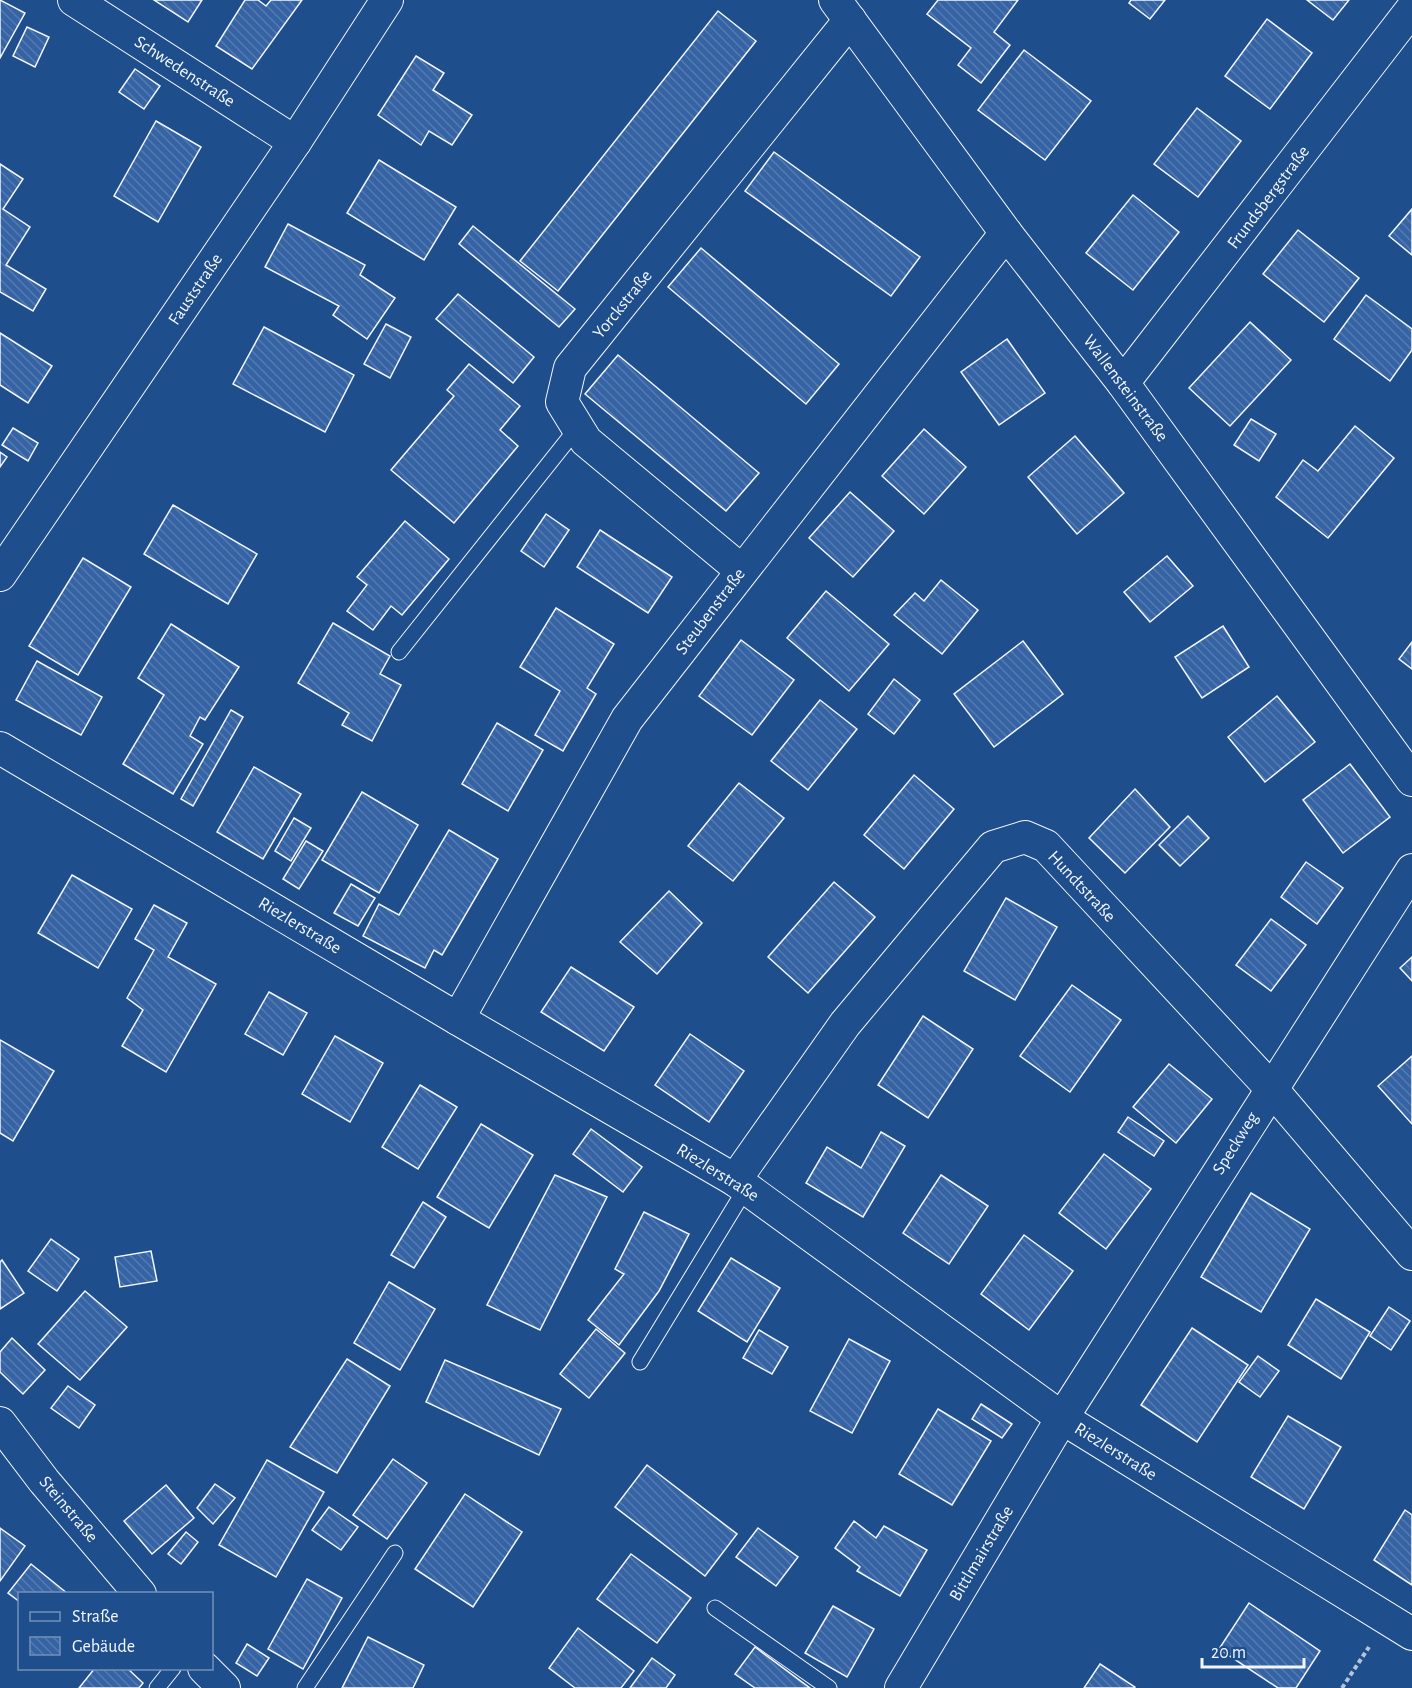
<svg xmlns="http://www.w3.org/2000/svg" width="1412" height="1688" font-family="'Alegreya Sans',sans-serif">
  <style>
    .building { fill: url(#building-back-hatch); stroke: #f2f6ff; stroke-width: 1.5 }
    .lines { fill: none; stroke-linecap: round; stroke-linejoin: round }
    .service-casing { stroke: #f2f6ff; stroke-width: 17 }
    .minor-casing { stroke: #f2f6ff; stroke-width: 34 }
    .path { stroke: #b3c4dc; stroke-width: 4; stroke-dasharray: 4.5 3; stroke-linecap: butt }
    .service { stroke: #1f4e8c; stroke-width: 15 }
    .minor { stroke: #1f4e8c; stroke-width: 32 }
    .labels { text-anchor: middle; stroke-width: 4.5; stroke-linejoin: round; paint-order: stroke }
    .street-label { font-size: 18px; fill: #f2f6ff; stroke: #1f4e8c }
  </style>
  <defs>
    <pattern id="building-back-hatch" width="6" height="6" patternUnits="userSpaceOnUse" patternTransform="scale(1.5)"><rect width="6" height="6" fill="#3563a3"/><path d="M-1 5l2 2M0 0l6 6M5-1l2 2" fill="none" stroke="#537ab1"/></pattern>
  </defs>
  <rect width="100%" height="100%" fill="#1f4e8c"/>
  <g class="building">
    <polygon points="0,0 25,13 0,58"/>
    <polygon points="154,0 202,0 188,22"/>
    <polygon points="245,0 258,0 266,6 271,0 302,0 252,69 216,46"/>
    <polygon points="938,0 1018,0 994,32 1010,45 981,83 958,65 971,48 927,14"/>
    <polygon points="1131,0 1165,0 1150,19 1129,3"/>
    <polygon points="1307,0 1349,0 1333,20"/>
    <polygon points="718,11 756,41 558,291 520,261"/>
    <polygon points="1267,19 1312,53 1270,109 1225,76"/>
    <polygon points="27,27 49,37 35,67 13,56"/>
    <polygon points="1024,50 1091,101 1045,160 978,110"/>
    <polygon points="416,56 444,73 433,90 472,115 452,145 429,131 421,145 378,115"/>
    <polygon points="135,69 160,86 144,109 119,92"/>
    <polygon points="1197,108 1241,141 1198,197 1154,164"/>
    <polygon points="156,121 201,147 158,222 114,196"/>
    <polygon points="774,152 920,257 891,296 745,191"/>
    <polygon points="379,160 456,207 424,260 347,213"/>
    <polygon points="0,164 23,179 3,209 30,227 6,265 46,289 33,311 0,292"/>
    <polygon points="1133,195 1179,232 1133,290 1086,253"/>
    <polygon points="1412,209 1412,255 1389,236"/>
    <polygon points="288,224 365,265 360,275 395,298 367,339 333,315 339,306 265,267"/>
    <polygon points="473,226 575,309 559,327 459,244"/>
    <polygon points="1298,230 1359,278 1324,322 1263,274"/>
    <polygon points="701,248 839,364 806,404 668,287"/>
    <polygon points="458,294 534,357 513,383 436,319"/>
    <polygon points="1366,295 1412,329 1412,350 1390,381 1334,339"/>
    <polygon points="1250,322 1291,360 1230,426 1189,388"/>
    <polygon points="386,324 411,337 390,378 364,364"/>
    <polygon points="264,327 354,375 325,432 233,384"/>
    <polygon points="0,333 52,366 28,403 0,385"/>
    <polygon points="1007,339 1045,393 999,425 961,372"/>
    <polygon points="618,355 759,473 726,511 585,394"/>
    <polygon points="469,364 520,406 500,430 518,446 454,523 391,470 454,396 447,390"/>
    <polygon points="1251,419 1276,434 1259,461 1234,445"/>
    <polygon points="1355,426 1394,458 1328,538 1276,497 1303,460 1318,471"/>
    <polygon points="13,428 38,443 28,461 2,445"/>
    <polygon points="924,429 966,467 924,514 882,476"/>
    <polygon points="1075,436 1124,493 1077,534 1028,477"/>
    <polygon points="0,452 7,457 0,467"/>
    <polygon points="850,492 894,531 853,577 809,538"/>
    <polygon points="173,505 257,554 228,604 144,554"/>
    <polygon points="546,514 569,530 544,567 521,551"/>
    <polygon points="405,521 449,559 402,615 391,606 373,630 347,611 367,585 357,577"/>
    <polygon points="600,530 672,577 648,613 577,567"/>
    <polygon points="1167,556 1193,586 1150,622 1124,592"/>
    <polygon points="83,558 131,587 78,675 29,646"/>
    <polygon points="941,580 978,610 942,654 894,615 915,593 924,601"/>
    <polygon points="826,591 889,644 849,691 787,638"/>
    <polygon points="556,608 614,644 587,688 596,694 563,751 535,735 560,691 520,667"/>
    <polygon points="333,623 390,656 380,674 401,685 372,741 342,725 349,713 298,683"/>
    <polygon points="171,624 239,667 205,720 200,717 190,736 203,744 173,794 123,764 164,695 138,678"/>
    <polygon points="1223,626 1249,667 1202,698 1175,657"/>
    <polygon points="741,640 794,680 752,735 699,696"/>
    <polygon points="1023,641 1063,694 994,747 954,694"/>
    <polygon points="1412,642 1412,669 1399,659"/>
    <polygon points="37,661 102,697 81,735 16,700"/>
    <polygon points="894,679 920,700 894,734 868,714"/>
    <polygon points="1277,696 1315,742 1265,782 1228,737"/>
    <polygon points="820,700 857,729 808,790 771,761"/>
    <polygon points="231,710 243,717 193,806 181,799"/>
    <polygon points="497,723 543,750 508,811 462,784"/>
    <polygon points="1350,764 1390,817 1343,853 1303,800"/>
    <polygon points="254,767 301,794 263,859 217,832"/>
    <polygon points="914,775 954,809 904,869 864,835"/>
    <polygon points="739,783 784,818 733,881 688,846"/>
    <polygon points="1135,789 1170,827 1125,873 1089,838"/>
    <polygon points="362,792 418,825 379,893 322,860"/>
    <polygon points="1188,816 1209,838 1180,866 1159,845"/>
    <polygon points="294,818 311,828 291,861 275,851"/>
    <polygon points="449,830 498,859 442,955 434,950 425,968 363,936 379,904 399,915"/>
    <polygon points="306,841 323,851 299,889 283,879"/>
    <polygon points="1306,862 1343,888 1317,924 1281,897"/>
    <polygon points="72,875 132,909 98,968 38,933"/>
    <polygon points="834,882 875,917 808,993 768,957"/>
    <polygon points="351,884 375,898 358,926 334,913"/>
    <polygon points="669,891 702,923 657,974 620,942"/>
    <polygon points="1006,898 1057,927 1015,1000 964,971"/>
    <polygon points="154,905 187,923 168,957 216,984 166,1072 122,1046 143,1010 127,998 154,950 135,939"/>
    <polygon points="1271,919 1306,945 1271,991 1236,965"/>
    <polygon points="1412,957 1412,981 1400,968"/>
    <polygon points="571,967 634,1007 604,1051 541,1012"/>
    <polygon points="1072,985 1121,1020 1070,1092 1020,1056"/>
    <polygon points="269,992 307,1013 283,1055 245,1034"/>
    <polygon points="923,1016 973,1049 928,1118 878,1085"/>
    <polygon points="690,1034 744,1071 709,1122 655,1085"/>
    <polygon points="335,1036 383,1063 350,1122 302,1094"/>
    <polygon points="0,1040 54,1071 13,1141 0,1133"/>
    <polygon points="1412,1056 1412,1124 1378,1086"/>
    <polygon points="1169,1064 1212,1099 1176,1143 1133,1107"/>
    <polygon points="420,1085 457,1107 418,1169 382,1147"/>
    <polygon points="1128,1117 1164,1141 1154,1156 1118,1132"/>
    <polygon points="481,1124 533,1155 489,1228 437,1197"/>
    <polygon points="591,1129 642,1167 623,1192 573,1154"/>
    <polygon points="881,1132 905,1146 863,1217 806,1183 827,1147 861,1168"/>
    <polygon points="1104,1154 1151,1189 1106,1249 1059,1213"/>
    <polygon points="555,1175 607,1197 540,1330 487,1305"/>
    <polygon points="941,1175 988,1206 949,1264 903,1233"/>
    <polygon points="1251,1193 1310,1229 1261,1312 1201,1277"/>
    <polygon points="423,1202 446,1217 414,1268 391,1255"/>
    <polygon points="644,1212 689,1234 659,1291 619,1345 588,1320 624,1274 615,1269"/>
    <polygon points="1024,1235 1073,1271 1029,1330 981,1294"/>
    <polygon points="51,1239 79,1259 57,1291 28,1271"/>
    <polygon points="151,1251 157,1281 120,1287 115,1257"/>
    <polygon points="731,1258 780,1288 747,1342 698,1311"/>
    <polygon points="2,1260 24,1293 0,1309 0,1262"/>
    <polygon points="389,1282 435,1309 400,1370 354,1343"/>
    <polygon points="85,1291 127,1327 80,1380 38,1344"/>
    <polygon points="1316,1299 1370,1332 1341,1379 1288,1345"/>
    <polygon points="1389,1307 1410,1321 1391,1350 1370,1336"/>
    <polygon points="1192,1328 1248,1365 1197,1442 1141,1405"/>
    <polygon points="596,1329 625,1353 589,1398 560,1374"/>
    <polygon points="759,1330 788,1347 772,1374 743,1358"/>
    <polygon points="12,1338 45,1370 23,1394 0,1372 0,1352"/>
    <polygon points="849,1339 890,1361 852,1433 810,1411"/>
    <polygon points="1258,1356 1279,1371 1260,1397 1239,1382"/>
    <polygon points="347,1359 390,1386 337,1473 290,1447"/>
    <polygon points="445,1360 561,1409 539,1455 426,1402"/>
    <polygon points="68,1386 95,1405 79,1428 51,1408"/>
    <polygon points="981,1404 1012,1424 1002,1438 972,1419"/>
    <polygon points="938,1409 991,1441 952,1505 899,1474"/>
    <polygon points="1288,1416 1341,1447 1304,1509 1251,1477"/>
    <polygon points="393,1459 427,1483 387,1539 353,1515"/>
    <polygon points="267,1460 324,1492 276,1577 219,1545"/>
    <polygon points="647,1465 737,1534 705,1576 615,1507"/>
    <polygon points="215,1484 235,1498 213,1524 197,1508"/>
    <polygon points="166,1485 194,1518 152,1554 124,1521"/>
    <polygon points="465,1494 522,1532 473,1607 415,1569"/>
    <polygon points="329,1507 358,1527 341,1550 312,1530"/>
    <polygon points="1405,1510 1412,1515 1412,1585 1374,1560"/>
    <polygon points="854,1521 876,1538 884,1526 927,1550 900,1596 857,1571 860,1567 835,1548"/>
    <polygon points="0,1528 25,1546 0,1581"/>
    <polygon points="758,1528 798,1557 776,1586 736,1557"/>
    <polygon points="186,1532 198,1542 181,1564 168,1554"/>
    <polygon points="631,1554 691,1598 657,1643 597,1599"/>
    <polygon points="31,1564 68,1594 20,1594 20,1602 8,1593"/>
    <polygon points="307,1579 342,1598 303,1669 268,1649"/>
    <polygon points="1249,1603 1320,1651 1296,1688 1278,1688 1219,1649"/>
    <polygon points="833,1606 874,1629 847,1677 805,1653"/>
    <polygon points="578,1628 634,1671 621,1688 575,1688 549,1668"/>
    <polygon points="368,1637 424,1665 413,1688 342,1688"/>
    <polygon points="247,1644 269,1658 257,1676 236,1663"/>
    <polygon points="755,1647 810,1688 755,1688 735,1674"/>
    <polygon points="652,1658 675,1675 666,1688 630,1688"/>
    <polygon points="1100,1664 1135,1687 1134,1688 1084,1688"/>
    <polygon points="95,1668 127,1668 143,1683 139,1688 79,1688"/>
  </g>
  <g class="lines">
    <g class="service-casing">
      <g id="service">
        <polyline points="399,652 578,427"/>
        <polyline points="640,1362 746,1188"/>
        <polyline points="715,1608 829,1688"/>
        <polyline points="157,1688 173,1668"/>
        <polyline points="305,1688 395,1553"/>
      </g>
    </g>
    <g class="minor-casing">
      <g id="minor">
        <polyline points="74,0 295,142"/>
        <polyline points="835,0 1006,233 1123,383 1412,780"/>
        <polyline points="1123,383 1412,9"/>
        <polyline points="741,570 586,441 562,402 570,368 850,20"/>
        <polyline points="0,575 295,142 387,0"/>
        <polyline points="0,748 458,1019 735,1180 1062,1418 1412,1634"/>
        <polyline points="458,1019 627,719 1006,233"/>
        <polyline points="735,1180 845,1024 993,847 1025,837 1046,846 1270,1087 1412,1254"/>
        <polyline points="0,1423 44,1481 140,1594"/>
        <polyline points="204,1668 224,1688"/>
        <polyline points="901,1688 1062,1418 1412,870"/>
      </g>
    </g>
    <polyline class="path" points="1342,1688 1369,1647"/>
    <use href="#service" class="service"/>
    <use href="#minor" class="minor"/>
  </g>
  <g class="labels">
    <g class="street-label">
      <text transform="translate(185 71) rotate(33)" y="6">Schwedenstraße</text>
      <text transform="translate(1268 197) rotate(-53)" y="6">Frundsbergstraße</text>
      <text transform="translate(195 289) rotate(-56)" y="6">Fauststraße</text>
      <text transform="translate(622 304) rotate(-51)" y="6">Yorckstraße</text>
      <text transform="translate(1126 388) rotate(53)" y="6">Wallensteinstraße</text>
      <text transform="translate(710 611) rotate(-53)" y="6">Steubenstraße</text>
      <text transform="translate(1082 886) rotate(47)" y="6">Hundtstraße</text>
      <text transform="translate(300 925) rotate(31)" y="6">Riezlerstraße</text>
      <text transform="translate(1235 1143) rotate(-58)" y="6">Speckweg</text>
      <text transform="translate(718 1172) rotate(32)" y="6">Riezlerstraße</text>
      <text transform="translate(1116 1451) rotate(32)" y="6">Riezlerstraße</text>
      <text transform="translate(69 1509) rotate(50)" y="6">Steinstraße</text>
      <text transform="translate(981 1553) rotate(-59)" y="6">Bittlmairstraße</text>
    </g>
  </g>
  <rect x="18" y="1592" width="195" height="78" fill="#1f4e8c" stroke="#7391ba" stroke-width="1.5"/>
  <rect x="30" y="1612" width="30" height="9" fill="#1f4e8c" stroke="#7391ba" stroke-width="1.5"/>
  <text x="72" y="1622" font-size="18" fill="#f2f6ff">Straße</text>
  <rect x="30" y="1637" width="30" height="18" fill="url(#building-back-hatch)" stroke="#7391ba" stroke-width="1.5"/>
  <text x="72" y="1652" font-size="18" fill="#f2f6ff">Gebäude</text>
  <path d="M1202 1658v9h102v-9" fill="none" stroke="#f2f6ff" stroke-width="3"/>
  <text x="1211" y="1658" font-size="18" fill="#f2f6ff" stroke="#1f4e8c" stroke-width="4.5" paint-order="stroke">20 m</text>
</svg>
